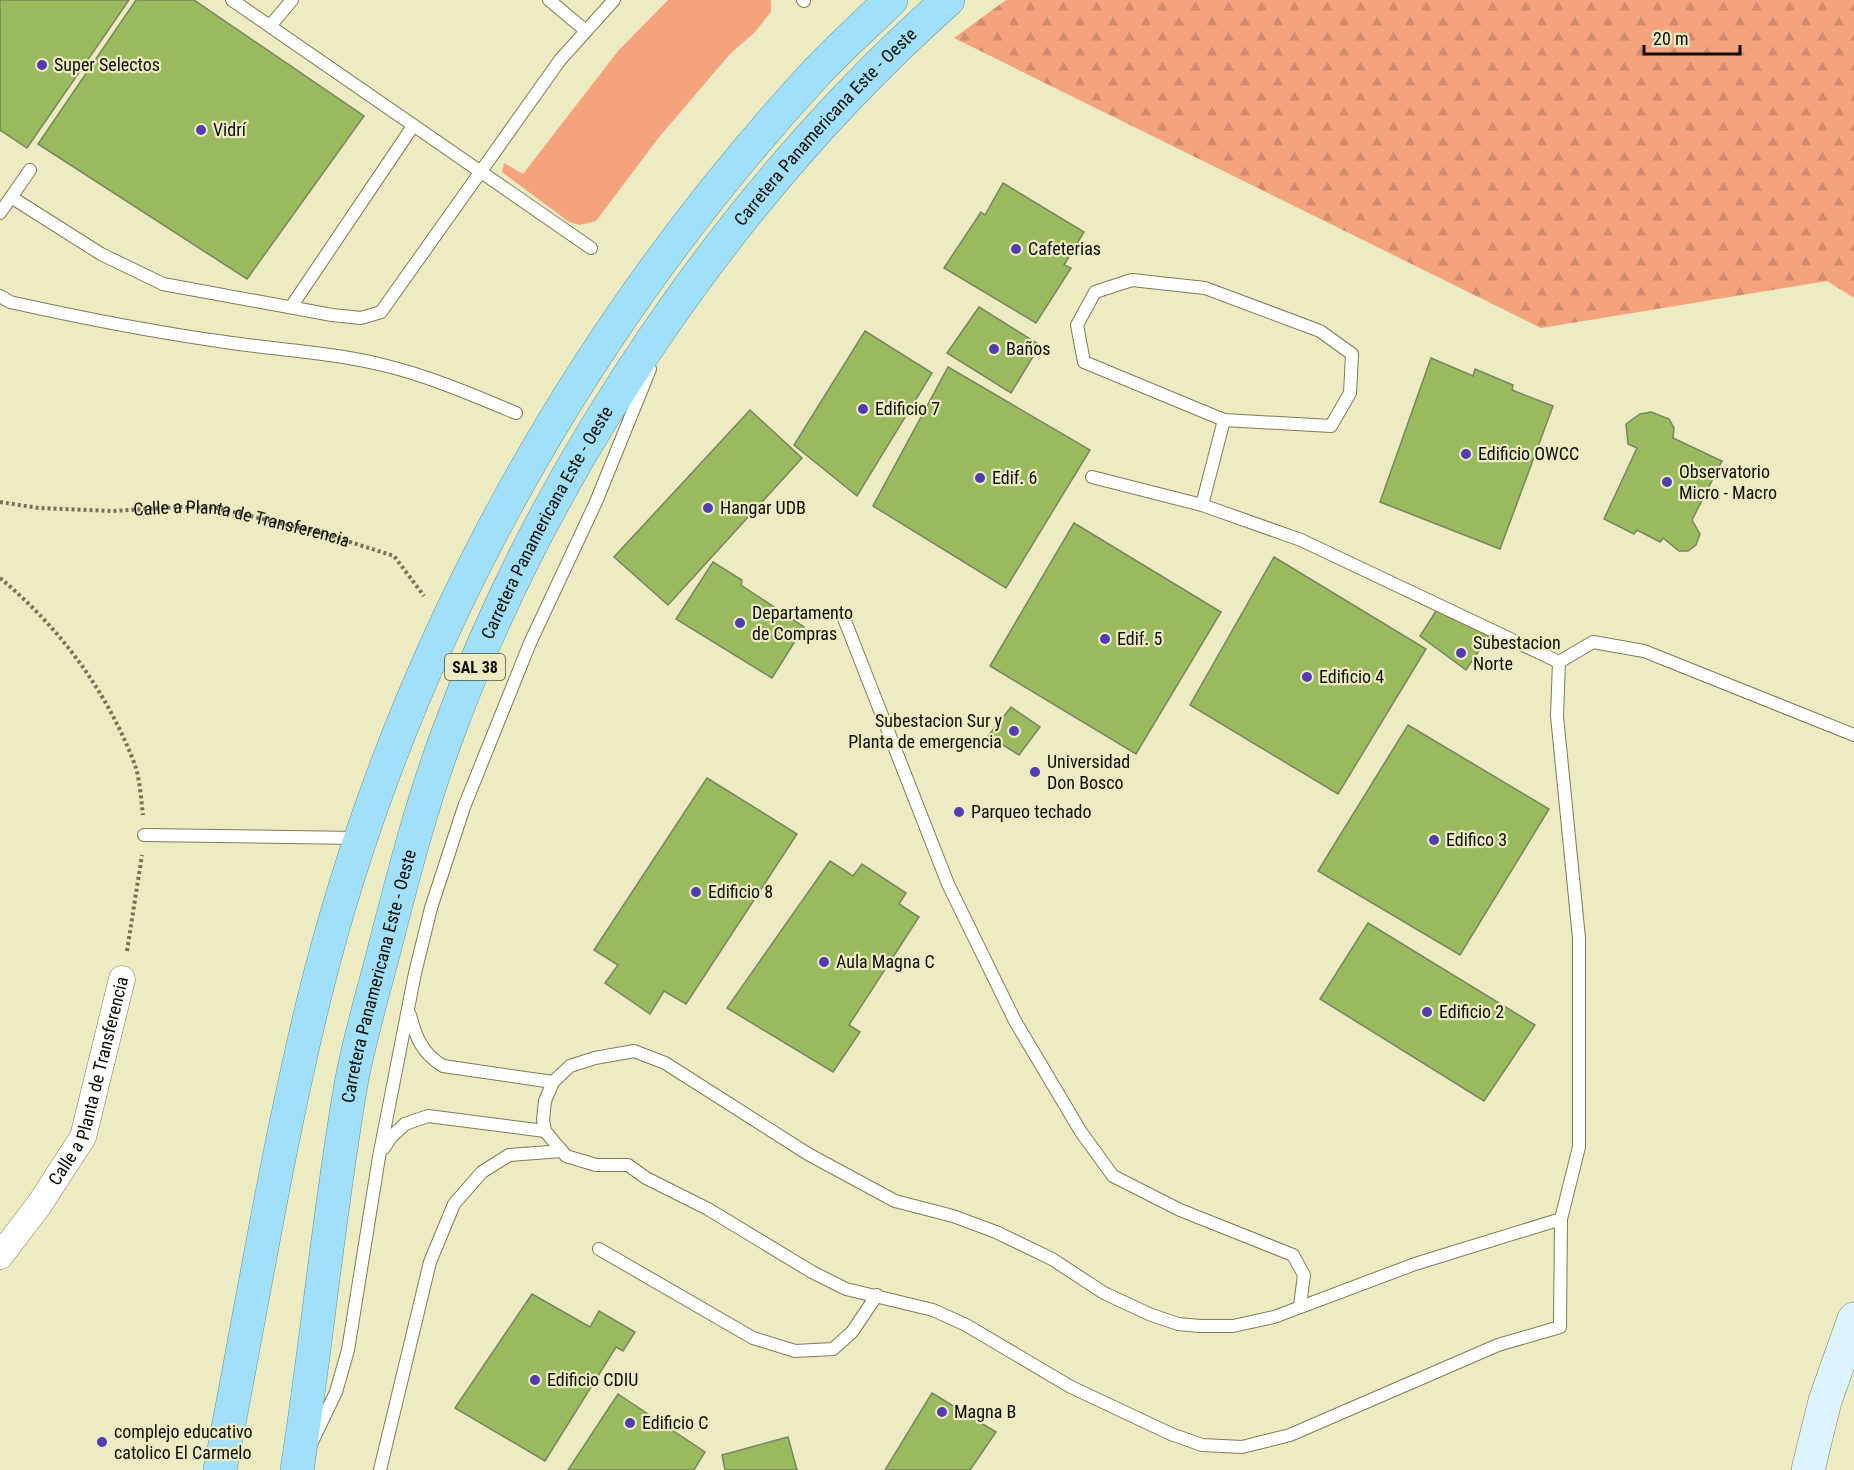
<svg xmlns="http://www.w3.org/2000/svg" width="1854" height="1470" font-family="'Roboto Condensed',sans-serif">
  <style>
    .grass { fill: #f5a37d }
    .forest { fill: url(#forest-firs) }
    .building { fill: #9aba5e; stroke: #778561; stroke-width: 1.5 }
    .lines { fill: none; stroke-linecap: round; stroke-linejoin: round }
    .service-casing { stroke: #7f7d57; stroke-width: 14 }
    .minor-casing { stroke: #7f7d57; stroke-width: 27 }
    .secondary-casing { stroke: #7f7d57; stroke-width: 34 }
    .trunk-casing { stroke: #5e92a2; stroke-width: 34 }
    .path { stroke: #75735a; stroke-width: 4; stroke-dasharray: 3 3; stroke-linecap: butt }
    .service { stroke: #fff; stroke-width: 12 }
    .minor { stroke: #fff; stroke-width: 26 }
    .secondary { stroke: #dcf4fd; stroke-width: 33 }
    .trunk { stroke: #a0e0fa; stroke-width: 33 }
    .poi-dot { fill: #523cb4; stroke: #edebc1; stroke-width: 2 }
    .labels { text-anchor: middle; stroke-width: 4.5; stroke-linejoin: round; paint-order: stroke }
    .shield { fill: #edebc1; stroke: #51503b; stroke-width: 1.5 }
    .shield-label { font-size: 16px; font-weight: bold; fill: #0e0d02 }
    .poi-label { font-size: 18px; fill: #0e0d02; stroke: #edebc1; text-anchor: start }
    .street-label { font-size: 18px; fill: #0e0d02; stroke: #edebc1 }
  </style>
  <defs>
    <pattern id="forest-firs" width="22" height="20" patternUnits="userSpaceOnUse" patternTransform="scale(1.5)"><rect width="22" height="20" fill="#f5a37d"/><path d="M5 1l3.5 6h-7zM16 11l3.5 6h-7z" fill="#d18b6a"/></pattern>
  </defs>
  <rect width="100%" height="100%" fill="#edebc1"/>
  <polygon class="grass" points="668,0 771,0 771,12 754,33 730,54 660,136 596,221 580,225 569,222 502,172 504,163 523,174 618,51"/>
  <polygon class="forest" points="1006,0 1854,0 1854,298 1827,281 1541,328 954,38"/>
  <g class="building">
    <polygon points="0,0 129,0 27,148 0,130"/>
    <polygon points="136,0 194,0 364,116 247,279 38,144"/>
    <polygon points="1003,183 1084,232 1064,265 1071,268 1036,323 944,268 981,212 985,215"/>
    <polygon points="979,307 1040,345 1011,393 947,353"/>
    <polygon points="865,331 932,373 857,496 794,445"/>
    <polygon points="1431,358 1473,376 1475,369 1513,385 1512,390 1553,406 1500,549 1380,502"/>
    <polygon points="948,367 1090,450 1006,588 873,506"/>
    <polygon points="750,410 802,458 668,605 614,557"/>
    <polygon points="1651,412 1669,419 1674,428 1673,438 1722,461 1692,520 1700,534 1696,545 1688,551 1679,551 1663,538 1660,542 1637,530 1634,534 1604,519 1637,448 1628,444 1626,424 1640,414"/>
    <polygon points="1074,523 1221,612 1136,754 990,666"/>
    <polygon points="1274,557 1426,649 1338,794 1190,705"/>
    <polygon points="713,562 742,580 741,585 804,627 772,678 676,619"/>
    <polygon points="1438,608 1489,636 1466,670 1420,636"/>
    <polygon points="1011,707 1040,727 1019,755 988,736"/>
    <polygon points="1408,725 1549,809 1460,955 1318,871"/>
    <polygon points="707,778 797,834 686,1004 664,991 650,1014 605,983 618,965 594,950"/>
    <polygon points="830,861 853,876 862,864 906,893 899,904 919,917 849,1025 860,1032 833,1072 727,1008"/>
    <polygon points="1368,923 1535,1025 1484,1101 1320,999"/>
    <polygon points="532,1294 590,1327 599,1311 635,1332 623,1351 616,1347 545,1461 455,1408"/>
    <polygon points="932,1393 996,1432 970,1470 885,1470"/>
    <polygon points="618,1394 705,1452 694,1470 568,1470"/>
    <polygon points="788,1437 797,1470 725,1470 722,1455"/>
  </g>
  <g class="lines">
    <g class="service-casing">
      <g id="service">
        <polyline points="232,0 591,248"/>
        <polyline points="549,0 586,31"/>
        <polyline points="803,0 804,1"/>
        <polyline points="270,26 292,0"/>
        <polyline points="11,197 101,254 163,284 332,315 361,318 381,312 560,60 614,0"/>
        <polyline points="0,213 30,170"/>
        <polygon points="1132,280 1205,288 1320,331 1352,354 1350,393 1331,426 1224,420 1084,362 1077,325 1095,292"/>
        <path d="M0,296l10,6c72,16 143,30 215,40 53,8 106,10 158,23 46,11 90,30 133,48"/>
        <polyline points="291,307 413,126"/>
        <polyline points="1092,477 1202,505 1301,540 1559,662"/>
        <polyline points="1202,505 1224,420"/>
        <polyline points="845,621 948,884 1015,1021 1081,1132 1113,1176 1180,1210 1293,1255 1304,1275 1300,1306"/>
        <polyline points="1559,662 1557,716 1579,938 1579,1147 1561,1219 1560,1327 1498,1345 1290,1435 1242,1447 1202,1445 1171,1434 1071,1387 966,1325 933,1310 846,1289 812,1272 708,1209 646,1178 628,1165 596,1165 566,1156 545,1131 543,1120 545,1101 553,1082 570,1066 595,1058 634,1051 665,1063 808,1154 895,1201 953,1216 996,1232 1052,1259 1104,1293 1149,1314 1178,1324 1200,1326 1233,1326 1274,1317 1415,1264 1561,1219"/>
        <polyline points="1559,662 1593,642 1644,651 1854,735"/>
        <polyline points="144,835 358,838"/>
        <path d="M410,1015c6,23 12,38 33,51l110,16"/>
        <polyline points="384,1148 391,1137 405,1124 428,1116 545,1131"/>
        <polyline points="599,1249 753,1338 795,1351 833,1349 852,1332 877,1295"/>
        <polyline points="312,1442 336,1392 348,1350 379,1157 415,973 431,908 464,807 530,643 596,502 650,369"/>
        <polyline points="380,1470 430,1262 454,1204 482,1172 509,1155 562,1151"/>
      </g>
    </g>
    <g class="minor-casing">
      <g id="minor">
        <path id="s2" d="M0,1256l39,-51 44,-68 39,-158"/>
      </g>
    </g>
    <g class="secondary-casing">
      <polyline id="secondary" points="1808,1470 1825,1401 1854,1319"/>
    </g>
    <g class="trunk-casing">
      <g id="trunk">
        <path d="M220,1470c31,-157 56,-316 94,-471 85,-345 260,-663 500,-924 24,-26 51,-50 77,-75"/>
        <path id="s3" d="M297,1470c20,-128 32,-258 54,-386 9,-49 24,-97 36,-145 18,-70 36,-139 61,-206 100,-271 285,-542 500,-733"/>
      </g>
    </g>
    <g class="path">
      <path id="s1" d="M0,502l39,6 74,3 65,-4 39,1 108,26 69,22 30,40"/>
      <path d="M0,578c60,50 107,113 135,187 5,15 6,34 8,50"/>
      <polyline points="127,951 142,855"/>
    </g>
    <use href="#service" class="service"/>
    <use href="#minor" class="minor"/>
    <use href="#secondary" class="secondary"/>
    <use href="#trunk" class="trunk"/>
  </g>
  <g class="poi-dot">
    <circle cx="42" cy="65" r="6"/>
    <circle cx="201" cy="130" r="6"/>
    <circle cx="1016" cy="249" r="6"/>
    <circle cx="994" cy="349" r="6"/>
    <circle cx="863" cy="409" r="6"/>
    <circle cx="1466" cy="454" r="6"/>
    <circle cx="980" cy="478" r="6"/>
    <circle cx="1667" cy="482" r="6"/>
    <circle cx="708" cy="508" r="6"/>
    <circle cx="740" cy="623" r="6"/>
    <circle cx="1105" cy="639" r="6"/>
    <circle cx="1461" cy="653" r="6"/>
    <circle cx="1307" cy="677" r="6"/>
    <circle cx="1014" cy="731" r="6"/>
    <circle cx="1035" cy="772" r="6"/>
    <circle cx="959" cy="812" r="6"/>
    <circle cx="1434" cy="840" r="6"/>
    <circle cx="696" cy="892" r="6"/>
    <circle cx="824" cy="962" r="6"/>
    <circle cx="1427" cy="1012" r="6"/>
    <circle cx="535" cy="1380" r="6"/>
    <circle cx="942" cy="1412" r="6"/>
    <circle cx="630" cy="1423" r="6"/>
    <circle cx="102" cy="1442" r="6"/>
  </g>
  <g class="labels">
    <rect class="shield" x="445" y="654" width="60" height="26" rx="4.5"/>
    <g class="shield-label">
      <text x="475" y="673">SAL 38</text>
    </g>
    <g class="poi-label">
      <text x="54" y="71">Super Selectos</text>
      <text x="213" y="136">Vidrí</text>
      <text x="1028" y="255">Cafeterias</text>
      <text x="1006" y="355">Baños</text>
      <text x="875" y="415">Edificio 7</text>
      <text x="1478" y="460">Edificio OWCC</text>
      <text x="1679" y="478">Observatorio<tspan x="1679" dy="21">Micro - Macro</tspan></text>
      <text x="992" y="484">Edif. 6</text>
      <text x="720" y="514">Hangar UDB</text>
      <text x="752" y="619">Departamento<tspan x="752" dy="21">de Compras</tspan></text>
      <text x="1117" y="645">Edif. 5</text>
      <text x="1473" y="649">Subestacion<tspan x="1473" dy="21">Norte</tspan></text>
      <text x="1319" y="683">Edificio 4</text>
      <text x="1002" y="727" text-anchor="end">Subestacion Sur y<tspan x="1002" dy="21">Planta de emergencia</tspan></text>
      <text x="1047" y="768">Universidad<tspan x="1047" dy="21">Don Bosco</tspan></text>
      <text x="971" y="818">Parqueo techado</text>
      <text x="1446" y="846">Edifico 3</text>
      <text x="708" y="898">Edificio 8</text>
      <text x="836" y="968">Aula Magna C</text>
      <text x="1439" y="1018">Edificio 2</text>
      <text x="547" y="1386">Edificio CDIU</text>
      <text x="954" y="1418">Magna B</text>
      <text x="642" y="1429">Edificio C</text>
      <text x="114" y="1438">complejo educativo<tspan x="114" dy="21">catolico El Carmelo</tspan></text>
    </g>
    <g class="street-label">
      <text dy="6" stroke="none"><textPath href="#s3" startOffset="1473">Carretera Panamericana Este - Oeste</textPath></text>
      <text dy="6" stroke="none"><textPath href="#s3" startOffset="987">Carretera Panamericana Este - Oeste</textPath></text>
      <text dy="6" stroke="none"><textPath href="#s1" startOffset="244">Calle a Planta de Transferencia</textPath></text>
      <text dy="6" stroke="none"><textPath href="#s3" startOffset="501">Carretera Panamericana Este - Oeste</textPath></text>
      <text dy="6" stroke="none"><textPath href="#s2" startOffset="200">Calle a Planta de Transferencia</textPath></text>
    </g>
  </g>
  <path d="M1644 45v9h96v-9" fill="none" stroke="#0e0d02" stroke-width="3"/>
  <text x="1653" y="45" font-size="18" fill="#0e0d02" stroke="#edebc1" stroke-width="4.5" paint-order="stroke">20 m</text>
</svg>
